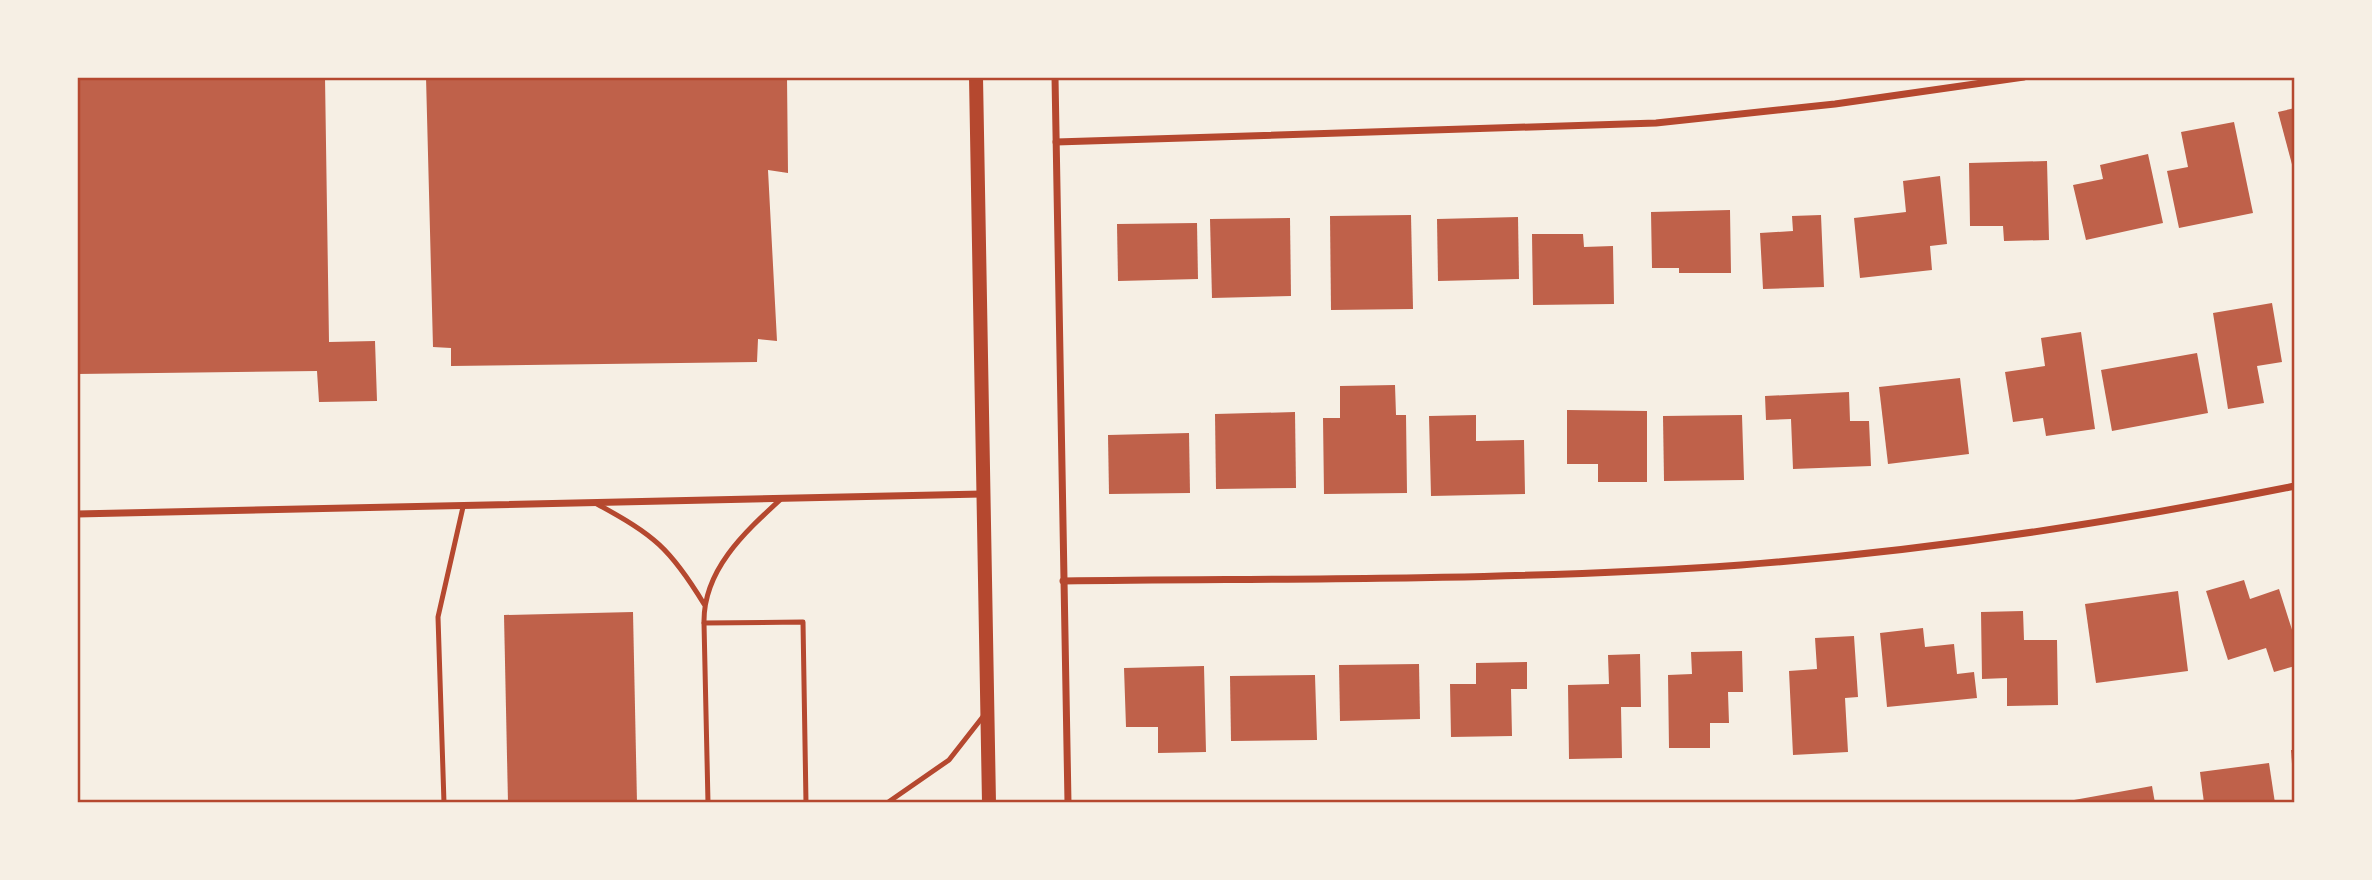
<svg xmlns="http://www.w3.org/2000/svg" width="2372" height="880" font-family="Signika,sans-serif">
  <style>
    .building { fill: #bf614a }
    .lines { fill: none; stroke-linecap: round; stroke-linejoin: round }
    .service { stroke: #b5482f; stroke-width: 5 }
    .minor { stroke: #b5482f; stroke-width: 7 }
    .secondary { stroke: #b5482f; stroke-width: 14 }
    .neatline { fill: none; stroke: #b5482f; stroke-width: 2.5 }
  </style>
  <rect width="100%" height="100%" fill="#f6efe4"/>
  <g class="building">
    <polygon points="77,77 325,77 329,342 375,341 377,401 319,402 317,371 77,374"/>
    <polygon points="426,77 787,77 788,173 768,170 777,341 758,339 757,362 451,366 451,348 433,347"/>
    <polygon points="2295,108 2295,172 2294,172 2278,112"/>
    <polygon points="2234,122 2253,213 2179,228 2167,171 2188,167 2181,132"/>
    <polygon points="2148,154 2163,223 2086,240 2073,185 2103,179 2100,165"/>
    <polygon points="2047,161 2049,240 2004,241 2003,226 1970,226 1969,163"/>
    <polygon points="1940,176 1947,244 1930,246 1932,270 1860,278 1854,218 1906,212 1903,181"/>
    <polygon points="1730,210 1731,273 1679,273 1679,268 1652,268 1651,212"/>
    <polygon points="1411,215 1413,309 1331,310 1330,216"/>
    <polygon points="1821,215 1824,287 1763,289 1760,233 1793,231 1792,216"/>
    <polygon points="1518,217 1519,279 1438,281 1437,219"/>
    <polygon points="1290,218 1291,296 1212,298 1210,219"/>
    <polygon points="1197,223 1198,279 1118,281 1117,224"/>
    <polygon points="1532,234 1583,234 1584,247 1613,246 1614,304 1533,305"/>
    <polygon points="2272,303 2282,362 2257,366 2264,403 2228,409 2213,313"/>
    <polygon points="2081,332 2095,429 2046,436 2043,418 2013,422 2005,372 2045,366 2041,338"/>
    <polygon points="2197,353 2208,413 2112,431 2101,370"/>
    <polygon points="1960,378 1969,454 1888,464 1879,387"/>
    <polygon points="1395,385 1396,415 1406,415 1407,493 1324,494 1323,418 1340,418 1340,386"/>
    <polygon points="1849,392 1850,421 1869,421 1871,466 1793,469 1791,419 1766,420 1765,396"/>
    <polygon points="1567,410 1647,411 1647,482 1598,482 1598,464 1567,464"/>
    <polygon points="1295,412 1296,488 1216,489 1215,414"/>
    <polygon points="1476,415 1476,441 1524,440 1525,494 1431,496 1429,416"/>
    <polygon points="1742,415 1744,480 1664,481 1663,416"/>
    <polygon points="1189,433 1190,493 1109,494 1108,435"/>
    <polygon points="2244,580 2250,599 2279,589 2295,639 2295,666 2274,672 2266,648 2228,660 2206,591"/>
    <polygon points="2178,591 2188,671 2096,683 2085,604"/>
    <polygon points="2023,611 2024,640 2057,640 2058,705 2007,706 2007,678 1982,679 1981,612"/>
    <polygon points="633,612 637,803 508,803 504,615"/>
    <polygon points="1923,628 1925,647 1954,644 1957,674 1974,672 1977,698 1887,707 1880,633"/>
    <polygon points="1854,636 1858,697 1845,698 1848,752 1793,755 1789,671 1817,669 1815,638"/>
    <polygon points="1742,651 1743,692 1728,692 1729,723 1710,723 1710,748 1669,748 1668,675 1692,674 1691,652"/>
    <polygon points="1640,654 1641,707 1621,707 1622,758 1569,759 1568,685 1609,684 1608,655"/>
    <polygon points="1527,662 1527,689 1511,689 1512,736 1451,737 1450,684 1476,684 1476,663"/>
    <polygon points="1419,664 1420,719 1340,721 1339,665"/>
    <polygon points="1204,666 1206,752 1158,753 1158,727 1126,727 1124,668"/>
    <polygon points="1315,675 1317,740 1231,741 1230,676"/>
    <polygon points="2291,750 2295,750 2295,777 2293,777"/>
    <polygon points="2269,763 2275,803 2204,803 2200,772"/>
    <polygon points="2152,786 2155,803 2074,803 2074,800"/>
  </g>
  <g class="lines">
    <g class="service">
      <path d="M597,504c57,31 73,44 107,100"/>
      <path d="M704,623c-1,-53 41,-91 77,-124"/>
      <polyline points="444,803 438,617 463,507"/>
      <polyline points="708,803 704,623 803,622 806,803"/>
      <polyline points="887,803 949,760 985,714"/>
    </g>
    <g class="minor">
      <polyline points="1055,77 1068,803"/>
      <polyline points="1056,142 1656,123 1835,104 2024,77"/>
      <polyline points="77,514 982,494"/>
      <path d="M1063,581c226,-3 453,0 678,-16 186,-14 371,-42 554,-79"/>
    </g>
    <polyline class="secondary" points="976,77 989,803"/>
  </g>
  <rect width="2372" height="880" fill="none" stroke="#f6efe4" stroke-width="158"/>
  <rect x="79" y="79" width="2214" height="722" class="neatline"/>
</svg>
